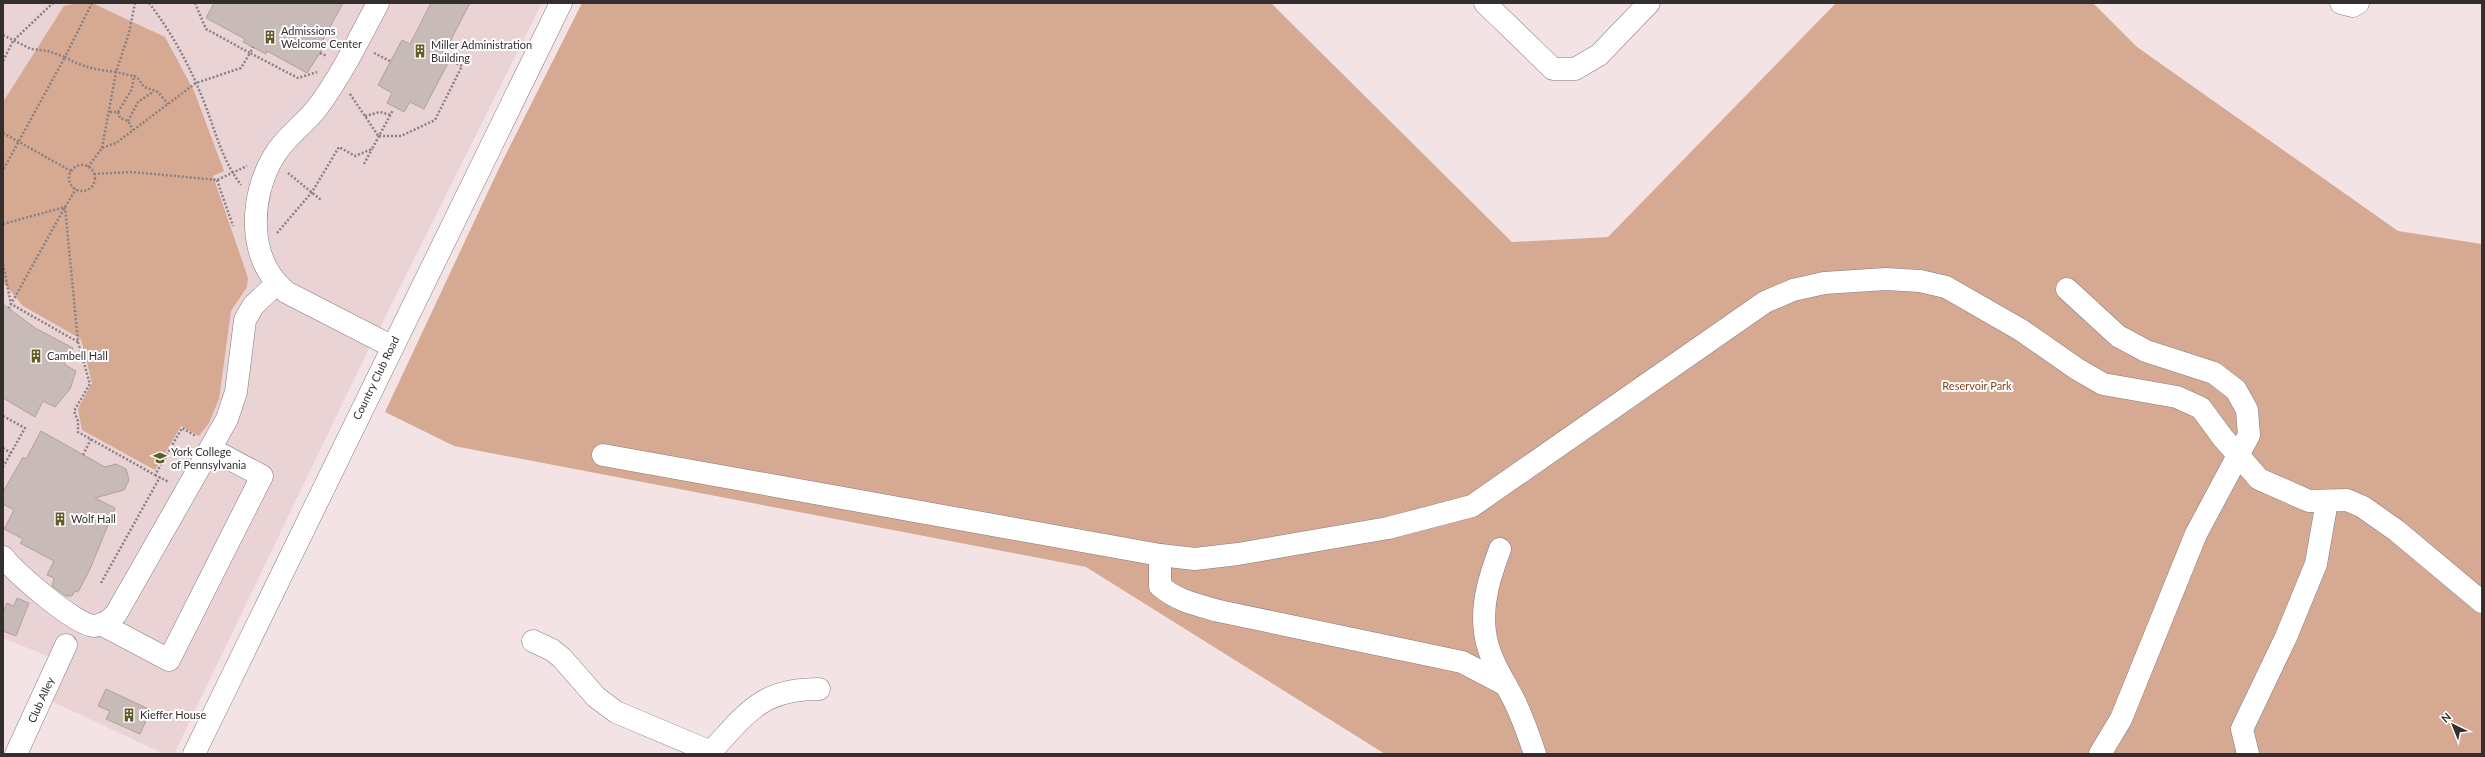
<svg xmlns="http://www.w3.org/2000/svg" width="2485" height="757" font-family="Lato,sans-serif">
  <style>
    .built { fill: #ead3d5 }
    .green { fill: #d6a993 }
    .building { fill: #c8bab7; stroke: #afa19f }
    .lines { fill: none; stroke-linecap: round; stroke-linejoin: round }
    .minor-casing { stroke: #887b7c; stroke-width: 23 }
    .major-casing { stroke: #887b7c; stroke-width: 23 }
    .path { stroke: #8a8081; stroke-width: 2.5; stroke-dasharray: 2 2; stroke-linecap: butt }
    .minor { stroke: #fff; stroke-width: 22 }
    .major { stroke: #fff; stroke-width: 22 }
    .labels { text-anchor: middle; stroke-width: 4; stroke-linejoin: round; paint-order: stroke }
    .poi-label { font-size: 11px; fill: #342e2e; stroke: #fff; text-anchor: start }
    .street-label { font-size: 11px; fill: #342e2e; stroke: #fff }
    .park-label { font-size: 11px; fill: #834422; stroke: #fff }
  </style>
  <rect width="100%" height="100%" fill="#f3e3e5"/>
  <polygon class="built" points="3,3 542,3 360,367 174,754 164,754 34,693 50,657 3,638"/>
  <g class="green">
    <polygon points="78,3 92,3 165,37 194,91 224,171 213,176 248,278 247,287 231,311 219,399 209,423 199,436 181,426 155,470 82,430 78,409 92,383 81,339 23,306 3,282 3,102 64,6"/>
    <polygon points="582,3 1271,3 1512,242 1608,237 1836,3 2093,3 2137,47 2398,231 2482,244 2482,754 1385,754 1086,567 454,446 385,412 502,162"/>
  </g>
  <g class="building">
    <polygon points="214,3 343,3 323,40 327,42 307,73 267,51 266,54 243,42 245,39 206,18"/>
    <polygon points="431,3 470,3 441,59 448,63 424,109 410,102 404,112 387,103 392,93 378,85 402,40 410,44"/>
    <polygon points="3,304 35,328 73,348 64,364 76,371 70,389 55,407 43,401 35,417 3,398"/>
    <polygon points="41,431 105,467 116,464 126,469 129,480 124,490 95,498 115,508 90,569 78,592 75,591 72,596 66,596 52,586 54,578 47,575 54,561 20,543 23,539 4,529 14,510 3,504 3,492 23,457 26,459"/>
    <polygon points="17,598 29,603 16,636 3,631 3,612 7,603 14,606"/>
    <polygon points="106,689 151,710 140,734 106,719 110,711 98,706"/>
  </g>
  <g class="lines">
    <g class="minor-casing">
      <g id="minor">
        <path d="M378,3c-18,34 -38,75 -61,105 -13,17 -32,29 -43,48 -25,41 -27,104 12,136l105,54"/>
        <polyline points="1485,3 1553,69 1575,69 1599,55 1649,3"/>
        <polyline points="2341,3 2353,6 2358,3"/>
        <polyline points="2067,289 2118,336 2146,351 2214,373 2236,390 2247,410 2249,435 2196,534 2121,719 2100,754"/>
        <polyline points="603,455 1160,555 1195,559 1238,554 1388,528 1472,506 1765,302 1793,290 1824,283 1886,279 1920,281 1946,287 2021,330 2077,369 2103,384 2177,397 2201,408 2223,438 2259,479 2309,501 2347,500 2363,507 2397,531 2482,602"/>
        <path d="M1500,549c-10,27 -19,54 -15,83 3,26 19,48 30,70 8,17 14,34 20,52"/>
        <path d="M1160,555v31c17,15 38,19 59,25l243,51 44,23"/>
        <path d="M3,557c13,16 72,68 91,69 9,0 16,-6 22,-12l111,-195 9,-27 9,-72 8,-14 23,-22"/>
        <polyline points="101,624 169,660 262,476 211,449"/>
        <polyline points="533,641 552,650 562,658 596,697 616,712 711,752"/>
        <polyline points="16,754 66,645"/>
        <path d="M711,754c3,-8 12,-15 17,-21 28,-32 48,-44 91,-44"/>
        <polyline points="2248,754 2242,729 2286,637 2316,564 2327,501"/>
      </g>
    </g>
    <g class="major-casing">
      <polyline id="major" points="194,754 561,3"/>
    </g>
    <g class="path">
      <path d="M92,3l-27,54c16,10 32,13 51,15l13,-39 6,-30"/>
      <path d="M149,3c23,30 41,63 55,99 12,30 17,56 37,83"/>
      <polyline points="195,3 206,29 250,53 253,47"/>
      <polyline points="3,35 31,49 48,51 65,57 3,170"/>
      <polyline points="320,53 327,56"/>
      <polyline points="374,53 390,61"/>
      <polyline points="3,61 13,41 53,3"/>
      <polyline points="350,94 379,137"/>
      <polyline points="110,112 118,112 132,89 134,75"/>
      <polyline points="118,112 120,118 128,121 133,130"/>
      <polyline points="365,116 380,112 391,115"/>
      <polyline points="128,121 138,102 153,92"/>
      <polyline points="3,133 71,171"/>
      <polyline points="379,136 401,136 435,120 462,66 444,57 443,60"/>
      <polyline points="102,148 116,72 137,77 144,87 158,92 168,104"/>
      <polyline points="364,164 372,149"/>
      <circle cx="82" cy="178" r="13"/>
      <polyline points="88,167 102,148 116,143 196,83 241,68 250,53 298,78 317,72"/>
      <polyline points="288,173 321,200"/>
      <polyline points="94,174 132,172 217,180 247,166"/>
      <polyline points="217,180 233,226"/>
      <polyline points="3,224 65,207 78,342 11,304 65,207 76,189"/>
      <polyline points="277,233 312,192 339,147 355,156 372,149 393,110"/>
      <polyline points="3,264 11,304 9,308"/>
      <polyline points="78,342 90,384 74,411 78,421 78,432 155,475 182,428 196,436"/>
      <polyline points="3,416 25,428 3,467"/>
      <polyline points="3,448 11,453"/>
      <polyline points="83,455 91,439"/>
      <polyline points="155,475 169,482"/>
      <polyline points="101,583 160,477"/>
    </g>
    <use href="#minor" class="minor"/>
    <use href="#major" class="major"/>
  </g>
  <defs>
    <g id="building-bare" transform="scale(1.08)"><path d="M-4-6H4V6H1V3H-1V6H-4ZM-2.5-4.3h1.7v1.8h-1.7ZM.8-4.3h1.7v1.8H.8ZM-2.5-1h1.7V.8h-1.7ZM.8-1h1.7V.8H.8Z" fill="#615b27" stroke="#fff" stroke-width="2.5" paint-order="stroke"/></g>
    <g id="university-bare" transform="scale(1.08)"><path d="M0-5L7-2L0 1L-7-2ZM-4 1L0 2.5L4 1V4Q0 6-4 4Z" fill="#615b27" stroke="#fff" stroke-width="2.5" paint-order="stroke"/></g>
  </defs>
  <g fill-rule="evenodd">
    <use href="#building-bare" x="270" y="37"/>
    <use href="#building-bare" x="420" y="51"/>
    <use href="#building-bare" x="36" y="356"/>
    <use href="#university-bare" x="160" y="458"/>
    <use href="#building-bare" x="60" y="519"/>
    <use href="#building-bare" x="129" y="715"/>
  </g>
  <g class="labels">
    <g class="poi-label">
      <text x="281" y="35">Admissions<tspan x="281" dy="13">Welcome Center</tspan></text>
      <text x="431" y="49">Miller Administration<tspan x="431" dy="13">Building</tspan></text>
      <text x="47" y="360">Cambell Hall</text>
      <text x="171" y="456">York College<tspan x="171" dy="13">of Pennsylvania</tspan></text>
      <text x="71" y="523">Wolf Hall</text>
      <text x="140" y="719">Kieffer House</text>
    </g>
    <g class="street-label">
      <text transform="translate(376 378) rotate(-64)" y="4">Country Club Road</text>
      <text transform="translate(41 700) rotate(-66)" y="4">Club Alley</text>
    </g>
    <g class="park-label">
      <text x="1977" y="390">Reservoir Park</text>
    </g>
  </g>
  <rect width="2485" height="757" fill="none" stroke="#342e2e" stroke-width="8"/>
  <g transform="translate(2453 725) rotate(317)" stroke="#ffffff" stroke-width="3" paint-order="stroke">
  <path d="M0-3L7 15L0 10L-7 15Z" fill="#342e2e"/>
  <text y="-6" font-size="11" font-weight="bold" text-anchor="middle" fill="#342e2e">N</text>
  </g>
</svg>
